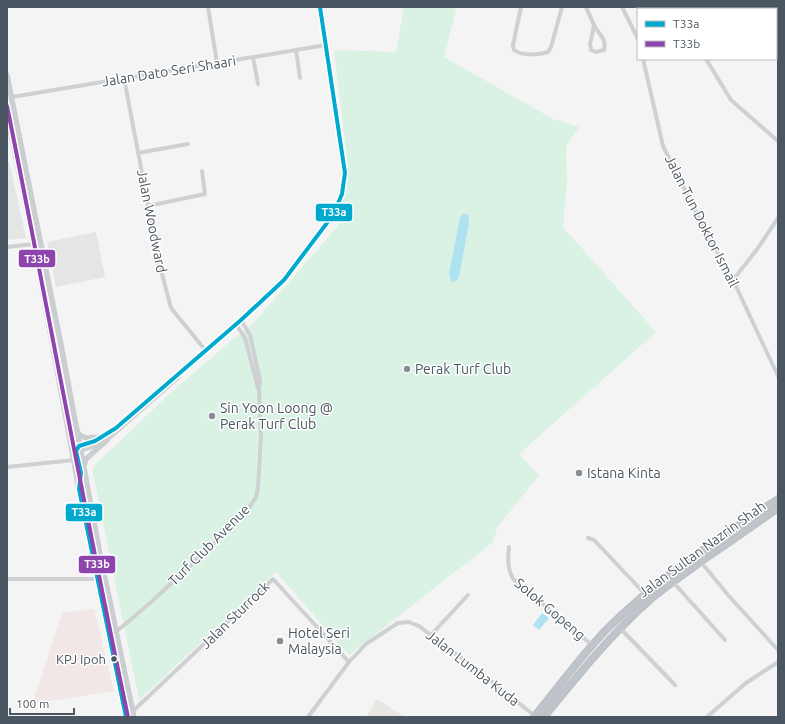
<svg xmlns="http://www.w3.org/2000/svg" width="785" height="724" font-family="Ubuntu,sans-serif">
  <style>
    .commercial { fill: #e8e7e3 }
    .education { fill: #e6e5e6 }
    .medical { fill: #f1e7e6 }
    .green { fill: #d9f2e3 }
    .water { fill: #aee2f0 }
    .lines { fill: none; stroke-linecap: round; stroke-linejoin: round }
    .highway-casing { stroke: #b9bec3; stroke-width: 8 }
    .minor { stroke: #ced0d2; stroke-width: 4 }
    .major { stroke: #caced1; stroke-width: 5.5 }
    .highway { stroke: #bec4c9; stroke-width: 6 }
    .bus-1-casing { stroke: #fff; stroke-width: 7 }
    .bus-2-casing { stroke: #fff; stroke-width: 7 }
    .bus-1 { stroke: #00a9ce; stroke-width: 4 }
    .bus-2 { stroke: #8e44ad; stroke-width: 4 }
    .poi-dot { fill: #868d94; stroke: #fff; stroke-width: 1.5 }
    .bus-dot { fill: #4a5661; stroke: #fff; stroke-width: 1.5 }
    .labels { text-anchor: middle; stroke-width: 3; stroke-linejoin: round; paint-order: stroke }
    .bus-label { font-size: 13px; fill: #4a5661; stroke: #fff; text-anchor: end }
    .street-label { font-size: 14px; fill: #4a5661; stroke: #fff }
    .poi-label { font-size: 14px; fill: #4a5661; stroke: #fff; text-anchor: start }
    .line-badge { stroke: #fff; stroke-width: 1.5 }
    .badge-label { font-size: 11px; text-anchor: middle; font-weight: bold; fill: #fff }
  </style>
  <rect width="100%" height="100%" fill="#f4f4f4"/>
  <polygon class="commercial" points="377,699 405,717 366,717"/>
  <g class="education">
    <polygon points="7,161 9,161 26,238 7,240"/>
    <polygon points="96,232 105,277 56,287 47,242"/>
  </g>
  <polygon class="medical" points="94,609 114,691 37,703 35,696 62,613"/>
  <polygon class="green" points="404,7 457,7 444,57 553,119 579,127 566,147 567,182 563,227 656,332 519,454 539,475 497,528 493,542 349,655 276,572 139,700 92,468 167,396 231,341 251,326 338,226 348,168 334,50 396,52"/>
  <g class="water">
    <polygon points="462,214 466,214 468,215 469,223 459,277 457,280 454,282 451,281 449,274 460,218"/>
    <polygon points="542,613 549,618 539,630 533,625"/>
  </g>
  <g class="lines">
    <g class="highway-casing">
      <g id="highway">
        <path d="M534,717c24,-29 46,-60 72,-87 52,-52 112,-91 172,-131"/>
        <path d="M544,717c34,-42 67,-83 108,-119 17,-14 36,-27 54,-40 24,-16 48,-33 72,-50"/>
      </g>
    </g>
    <g class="minor">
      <polyline points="208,7 217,63"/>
      <path d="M521,7l-8,38 1,5c8,6 25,5 34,2l3,-5 11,-40"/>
      <path d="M586,7c3,6 5,12 8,18 5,10 13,13 10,25l-8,2 -5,-2 -1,-6 4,-18"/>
      <polyline points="622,7 638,39"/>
      <polyline points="770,7 772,9"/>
      <polyline points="679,9 681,7"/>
      <polyline points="776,15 778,18"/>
      <polyline points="296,50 300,78"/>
      <polyline points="253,57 258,84"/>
      <polyline points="643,59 663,146 705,230 733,280 778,376"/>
      <polyline points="706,59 731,100 778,141"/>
      <polyline points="124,78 159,263 171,308 206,351"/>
      <polyline points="12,97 326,45"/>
      <polyline points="138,153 188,144"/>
      <polyline points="148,206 205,194 202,171"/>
      <polyline points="7,247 34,244"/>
      <polyline points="733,280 758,248 778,218"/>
      <polyline points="236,324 245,338 258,388"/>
      <polyline points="79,446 95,441 116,428 241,320 284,280 333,215 342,194 345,173 320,7"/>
      <polyline points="80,451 95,446 107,440 179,377"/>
      <polyline points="7,467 74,460"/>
      <polyline points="588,538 594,540 645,594"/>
      <path d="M509,547c-1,12 -2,21 4,32l79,66"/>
      <polyline points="701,562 728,595 778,650"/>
      <polyline points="7,579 97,579"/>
      <polyline points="673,582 725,640"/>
      <polyline points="620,628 675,685"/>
      <polyline points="117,631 149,604 240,519 251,505 256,497 258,488 261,437 259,390 260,381 250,335 241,320"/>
      <polyline points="431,635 468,595"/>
      <polyline points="133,711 273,579 349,662"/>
      <polyline points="708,716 746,683 778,662"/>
      <polyline points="308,717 349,662 366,644 398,623 409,622 419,626 481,673 535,716"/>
    </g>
    <g class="major">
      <polyline points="7,75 61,345 99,549 134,717"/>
      <polyline points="7,114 34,244 79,489 126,717"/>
      <polyline points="77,430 79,435 87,438 102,437"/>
      <polyline points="83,467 86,459 107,440"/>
    </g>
    <use href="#highway" class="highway"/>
    <g class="bus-1-casing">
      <polyline id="bus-1" points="126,717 79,489 81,473 76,451 79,446 95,441 116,428 241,320 284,280 333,215 342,194 345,173 320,7"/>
    </g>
    <g class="bus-2-casing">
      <path id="bus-2" d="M7,106c41,203 78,408 121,611"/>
    </g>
    <use href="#bus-1" class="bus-1"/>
    <use href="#bus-2" class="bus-2"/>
  </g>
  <g class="poi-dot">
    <circle cx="407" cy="369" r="4"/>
    <circle cx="212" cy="416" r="4"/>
    <circle cx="579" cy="473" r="4"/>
    <circle cx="280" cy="641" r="4"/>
  </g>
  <circle class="bus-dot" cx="114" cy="659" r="3.5"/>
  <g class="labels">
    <g class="bus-label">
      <text x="106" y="664">KPJ Ipoh</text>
    </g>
    <g class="street-label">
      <text transform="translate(169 71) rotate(-9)" y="5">Jalan Dato Seri Shaari</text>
      <text transform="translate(152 221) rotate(79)" y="5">Jalan Woodward</text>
      <text transform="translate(702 221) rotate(63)" y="5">Jalan Tun Doktor Ismail</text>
      <text transform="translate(209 545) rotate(-45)" y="5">Turf Club Avenue</text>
      <text transform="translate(702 549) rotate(-36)" y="5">Jalan Sultan Nazrin Shah</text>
      <text transform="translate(550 609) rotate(40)" y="5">Solok Gopeng</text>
      <text transform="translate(235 615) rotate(-44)" y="5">Jalan Sturrock</text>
      <text transform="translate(473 668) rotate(38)" y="5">Jalan Lumba Kuda</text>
    </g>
    <g class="poi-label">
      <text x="415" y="374">Perak Turf Club</text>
      <text x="220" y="413">Sin Yoon Loong @<tspan x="220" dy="16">Perak Turf Club</tspan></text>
      <text x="587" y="478">Istana Kinta</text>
      <text x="288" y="638">Hotel Seri<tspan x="288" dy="16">Malaysia</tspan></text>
    </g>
  </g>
  <g class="line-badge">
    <rect x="315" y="203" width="38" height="19" rx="4" fill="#00a9ce"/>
    <rect x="18" y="249" width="38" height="19" rx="4" fill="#8e44ad"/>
    <rect x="65" y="503" width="38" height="19" rx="4" fill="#00a9ce"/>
    <rect x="78" y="555" width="38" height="19" rx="4" fill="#8e44ad"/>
  </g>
  <g class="badge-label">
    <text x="334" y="216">T33a</text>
    <text x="37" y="263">T33b</text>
    <text x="84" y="516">T33a</text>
    <text x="97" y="568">T33b</text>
  </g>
  <rect width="785" height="724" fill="none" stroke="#4a5661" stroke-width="16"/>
  <rect x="637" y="8" width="140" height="52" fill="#ffffff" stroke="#b7bbc0"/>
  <rect x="645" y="21" width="20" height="6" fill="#00a9ce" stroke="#b7bbc0"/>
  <text x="673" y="28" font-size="12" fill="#4a5661">T33a</text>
  <rect x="645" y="41" width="20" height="6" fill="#8e44ad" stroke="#b7bbc0"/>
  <text x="673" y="48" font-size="12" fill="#4a5661">T33b</text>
  <path d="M10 708v6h64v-6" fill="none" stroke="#4a5661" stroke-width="2"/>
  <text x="16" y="708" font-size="12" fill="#4a5661" stroke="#ffffff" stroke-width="3" paint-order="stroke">100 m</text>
</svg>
